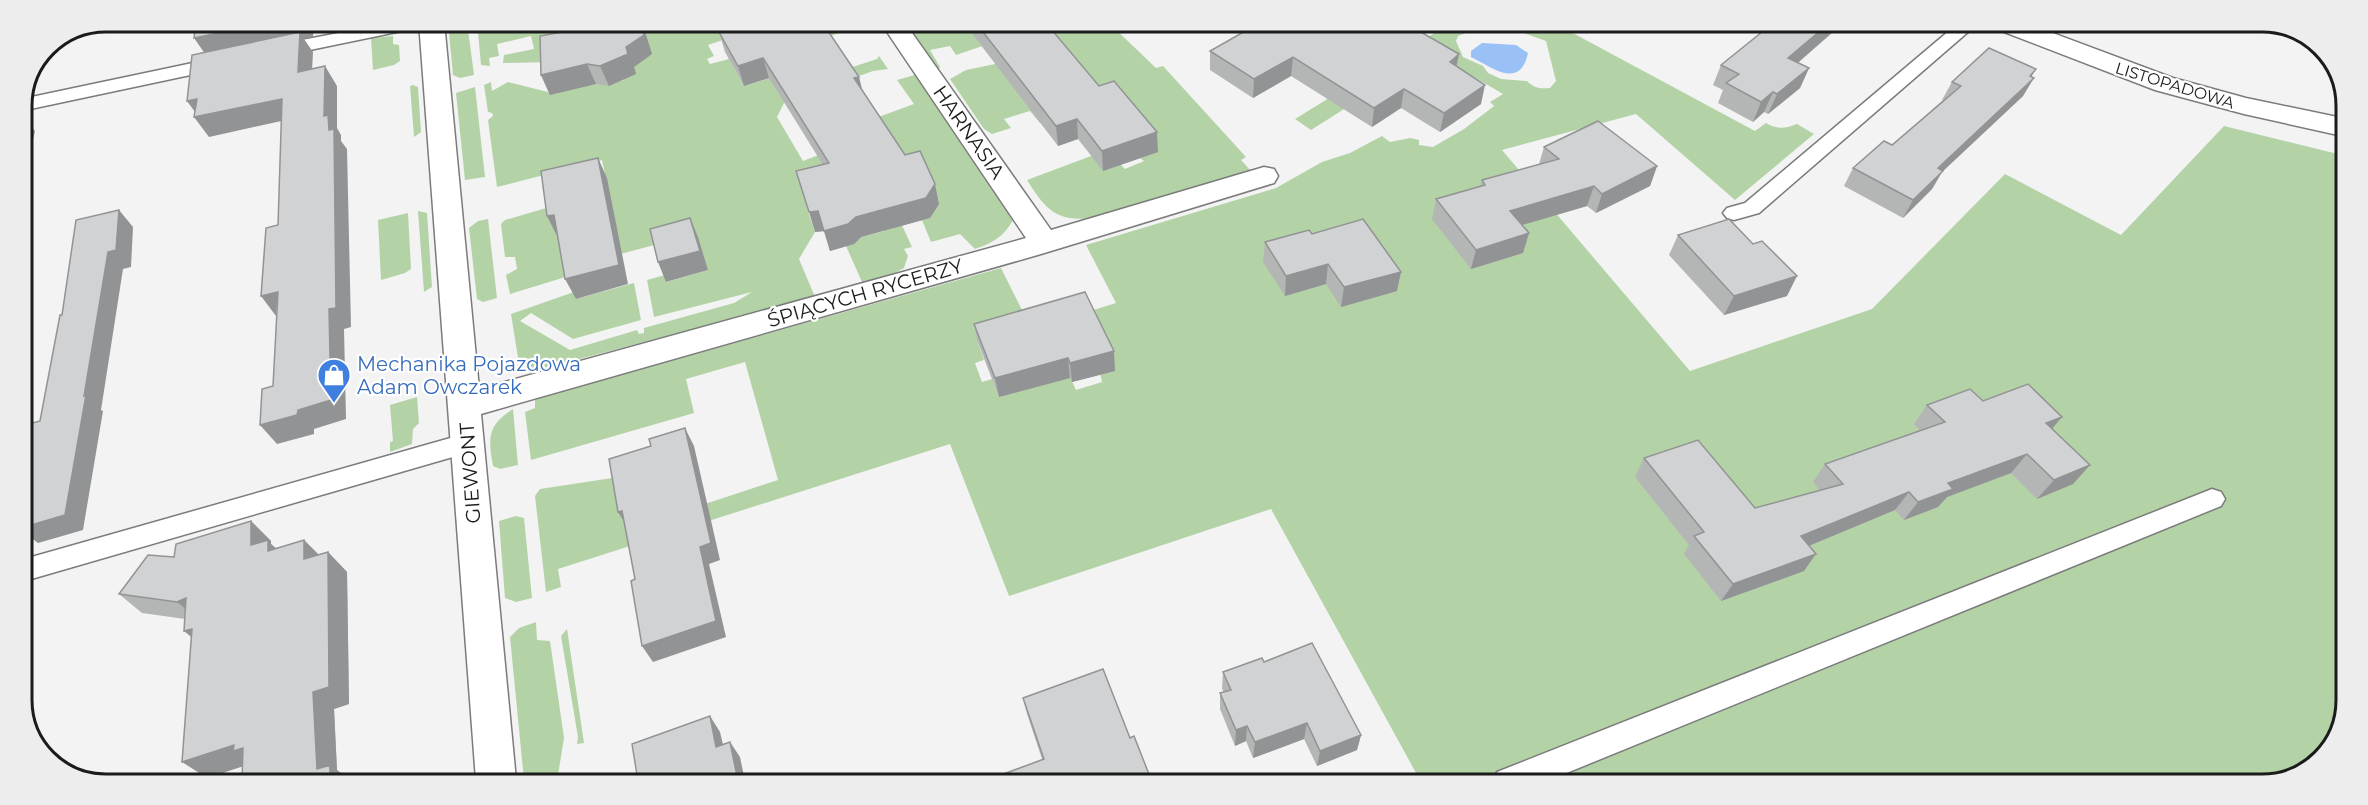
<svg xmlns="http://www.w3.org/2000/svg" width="2368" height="805" font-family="Montserrat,sans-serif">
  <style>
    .green { fill: #b3d3a7 }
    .water { fill: #99c1f5 }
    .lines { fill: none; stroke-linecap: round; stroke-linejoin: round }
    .service-casing { stroke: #7b7b7c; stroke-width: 3 }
    .minor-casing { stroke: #7b7b7c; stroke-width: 3 }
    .service { fill: #fff; fill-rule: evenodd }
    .minor { fill: #fff; fill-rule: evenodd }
    .wall { fill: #b4b5b5 }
    .shaded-wall { fill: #929394 }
    .building { fill: #d1d2d3; stroke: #929394; stroke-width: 1.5 }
    .labels { text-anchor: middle; stroke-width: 4.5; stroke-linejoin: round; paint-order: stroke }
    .far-street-label { font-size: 16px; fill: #1a1b1b; stroke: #fff }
    .street-label { font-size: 20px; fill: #1a1b1b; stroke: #fff }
    .shop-label { font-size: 20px; fill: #366cbe; stroke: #fff; text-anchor: start }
    .rim { fill: none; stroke: #1a1b1b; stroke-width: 3 }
  </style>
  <rect width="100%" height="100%" fill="#f3f3f4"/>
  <g class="green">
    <polygon points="448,22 467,22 474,75 460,78 453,75"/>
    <path d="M477,22l380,1 3,3 -36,12 -74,-7 -42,14 6,11 -7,3 3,5 19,-5 15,27 76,-24 8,13 49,-16 2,-3 9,13 -15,2 -89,32 -7,14 26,44 21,-8 49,-34 41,-15 -17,-24 21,-6 96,144c-9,18 -21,25 -39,31l-15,-15 -29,8 -9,-22 8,-2 -123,-10 8,24 -16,27 16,38 -285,75 -1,-8h-10l-8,-50 63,-22 2,7 58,-16 7,37 -68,19 -42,-26 -11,8 50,29 67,-20 2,4 5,-1v-5l90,-25 18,-11 -98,25 -7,-37 18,-5 2,7 41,-12 -46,-27 -91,24 1,8 -62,19 -4,-19 11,-6 -2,-12h-10l-4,-33 4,-4 48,-14 62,15 -13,-61 -105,27 -9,-67 5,-4 -1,-3 -4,-1 -4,-27 7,-3 1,9 16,-9 48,12c19,-15 45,-6 68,-14l-1,-2 -74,-16 -46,1 1,-8 30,-6 -3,-13 -34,8 2,12 -10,2 1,8 -9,-1z"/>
    <path d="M900,23h209l47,45 7,-2 83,91 -5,3 10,11 -157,47c-38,4 -48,-8 -67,-38l64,-24 30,9 4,4 19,-8 -67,-50 -37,12 -10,-12 -26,8 7,9 -19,6 -8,-5 -34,-50 16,-9 29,-6 26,-31 -65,22 -6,-9 -20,4 10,17 -3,4z"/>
    <path d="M1449,24h39l-30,12 -2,5 7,16 20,9 5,7 13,6 26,2c7,7 13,8 23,7l6,-7 -10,-40 -47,-17h57l199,107 11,-8c10,6 19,6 31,1l17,10 -79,66 -99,-86 -134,36 188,221 182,-62 133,-135 116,61 103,-109 122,30 -3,570 -29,41 -51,17 -842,-2 -150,-273 -262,87 -59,-152 -392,125 3,18 -15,5 -11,-96 5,-7 79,-12 10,52 149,-49 -33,-118 -59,17 8,34 -163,47 -6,-48 10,-4v-9l466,-131 24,48 -47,27 6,17 -9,3 7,19 10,-3 7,18 43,-12 23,-19 11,24 26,-8 -15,-70 29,-9 -30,-58 190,-57 46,-26 28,-9 32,-17 8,6 20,-4 9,2v5l14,2 31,-18 30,-23 -4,-4 13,-8 -70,-41 -122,77 -16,-11z"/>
    <polygon points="393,36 393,44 399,45 400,61 394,65 373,70 371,38"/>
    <polygon points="413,85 418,87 421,132 414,137 410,86"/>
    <polygon points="475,87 485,177 465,180 456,93"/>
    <polygon points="418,211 427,213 432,287 424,292"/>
    <polygon points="408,213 411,269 405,273 381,280 378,220"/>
    <polygon points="488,219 497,298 483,302 477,299 469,228 478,221"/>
    <polygon points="900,221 912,247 904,249 908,256 904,268 879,282 862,282 846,246 857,238 884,231 882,225"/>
    <polygon points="417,397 419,423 413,429 412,444 390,452 390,442 393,441 390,405"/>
    <path d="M513,409l5,56 -18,4 -7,-3c-5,-28 -6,-41 20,-57z"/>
    <polygon points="516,516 524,518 532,598 516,602 505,598 499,521"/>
    <polygon points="536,622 537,640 550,641 564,738 557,781 524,780 510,637 519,628"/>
    <polygon points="567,629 584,743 577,744 578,737 561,636"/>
  </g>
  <path class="water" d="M1482,43l34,2 12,8c-8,37 -35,15 -57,4v-6z"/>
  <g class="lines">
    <g class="service-casing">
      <g id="service">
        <polygon points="396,22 430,22 427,26 421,27 276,57 269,55 267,51 269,47 276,45"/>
        <polygon points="1956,25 1976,25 1759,213 1734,220 1727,218 1723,213 1727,208 1745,203"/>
        <polygon points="221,57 228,59 230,63 228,67 21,111 22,99"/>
        <polygon points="468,433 477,436 480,443 477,450 21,582 21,560"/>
        <polygon points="2212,489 2221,492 2225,499 2221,506 1542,783 1493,782 1497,772"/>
      </g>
    </g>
    <g class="minor-casing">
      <g id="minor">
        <polygon points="419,22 444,22 479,389 1026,238 881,23 905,23 1051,230 1264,167 1274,169 1278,176 1274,183 1041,254 481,414 516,780 476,780"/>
        <polygon points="1995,25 2031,25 2173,78 2246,98 2347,119 2347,137 2244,114 2155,90 1999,30"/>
      </g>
    </g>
    <use href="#service" class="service"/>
    <use href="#minor" class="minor"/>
  </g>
  <g class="wall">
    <polygon points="589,22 642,22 652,54 634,67 636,74 609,86 596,84 550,95 541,75 590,27"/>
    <polygon points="964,23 1046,23 1099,86 1158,152 1103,171 1078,139 1058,146"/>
    <polygon points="1772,24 1842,24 1798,63 1809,68 1800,88 1768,114 1764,112 1753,122 1718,103 1723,90 1713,85 1721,65"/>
    <polygon points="1258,29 1459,54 1457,66 1481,104 1440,132 1401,108 1372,127 1291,76 1253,98 1210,70 1210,51"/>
    <polygon points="719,32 862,90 939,204 930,218 861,237 854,244 830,251 824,231 815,232 823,165 769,78 744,86 725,52"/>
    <polygon points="2031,76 2023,96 1942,172 1932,189 1903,218 1844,186 1853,168 1892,145 1943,100 1942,100 1952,82"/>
    <polygon points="1544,147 1657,166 1650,186 1596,213 1587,206 1522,225 1529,233 1523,253 1471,269 1432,219 1436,199 1480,186 1482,180 1539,164"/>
    <polygon points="1312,234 1397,291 1341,307 1326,284 1285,296 1263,262 1265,242"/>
    <polygon points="1678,235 1787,296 1724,315 1669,255"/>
    <polygon points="974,324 1115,371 1072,382 1070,378 999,397 978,343"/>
    <polygon points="1983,401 2052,429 2090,465 2073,484 2037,499 2011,473 1947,497 1938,507 1904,520 1895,510 1809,546 1804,571 1721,601 1684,554 1689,545 1635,477 1644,458 1755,508 1820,491 1813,482 1825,464 1920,430 1914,424 1927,405"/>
    <polygon points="251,521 271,541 271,544 276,548 304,540 319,555 328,552 347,572 349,704 334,709 337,770 350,780 242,780 242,766 207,778 191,637 185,619 142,613 119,594"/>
    <polygon points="1264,662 1361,735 1357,750 1317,766 1304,739 1253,758 1246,741 1235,746 1220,709 1220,693 1224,692 1222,689 1223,672"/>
    <polygon points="1023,698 1130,738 1042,759 1027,714"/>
  </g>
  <g class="shaded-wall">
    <polygon points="279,21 314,21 313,37 304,39 313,52 311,91 298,72 208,58 194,38"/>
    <polygon points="640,22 642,22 652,54 634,67 636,74 609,86 600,66 626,47"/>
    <polygon points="1828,24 1842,24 1780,78 1788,58"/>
    <polygon points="1459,54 1455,72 1450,62"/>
    <polygon points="1293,57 1291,76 1253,98 1254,79"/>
    <polygon points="763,58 769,78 744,86 738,66"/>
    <polygon points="587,64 596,84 550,95 541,75"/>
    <polygon points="325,66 337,86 337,128 341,135 341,141 347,149 351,327 344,329 346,419 314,429 314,434 277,444 260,425 298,410 329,309 329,130 324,116"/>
    <polygon points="1809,68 1800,88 1768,114 1777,94"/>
    <polygon points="2036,69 2026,85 2034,78 2023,96 1942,172 1932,189 1903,218 1913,200 1938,168"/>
    <polygon points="859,77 864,97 854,78"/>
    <polygon points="1485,85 1481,104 1440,132 1444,113"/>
    <polygon points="1404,89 1401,108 1372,127 1374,108"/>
    <polygon points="1773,92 1764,112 1753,122 1761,102"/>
    <polygon points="197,99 282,99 295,118 209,137 194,117 198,116 187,101"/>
    <polygon points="21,115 35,131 26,170 21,171"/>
    <polygon points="1077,119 1078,139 1058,146 1056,126"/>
    <polygon points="1157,132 1158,152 1103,171 1102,151"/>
    <polygon points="598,158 607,178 628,284 576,299 565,279"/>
    <polygon points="1657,166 1650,186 1596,213 1602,194"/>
    <polygon points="935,184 939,204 930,218 861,237 854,244 830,251 824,231 856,217"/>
    <polygon points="1594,186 1587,206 1505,230 1510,211"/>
    <polygon points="119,210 133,227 131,267 123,269 101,410 103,411 83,530 38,543 21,530 21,528 84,396 108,252"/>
    <polygon points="818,211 824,231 815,232 809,212"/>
    <polygon points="554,215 557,236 547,216"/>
    <polygon points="690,218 698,237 708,270 666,282 658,262"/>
    <polygon points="1529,233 1523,253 1471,269 1476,250"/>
    <polygon points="1328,264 1326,284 1285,296 1286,276"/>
    <polygon points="1401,272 1397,291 1341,307 1344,287"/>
    <polygon points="1797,276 1787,296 1724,315 1734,296"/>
    <polygon points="278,292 276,316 261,296"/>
    <polygon points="1114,351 1115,371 1072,382 1070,363"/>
    <polygon points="1068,358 1070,378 999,397 995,378"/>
    <polygon points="2062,417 2046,436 2046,423"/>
    <polygon points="685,428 694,446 720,560 709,564 726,637 653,662 642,646 700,547"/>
    <polygon points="2027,454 2011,473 1947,497 1938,507 1904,520 1918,502 1948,483"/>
    <polygon points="2090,465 2073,484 2037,499 2054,480"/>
    <polygon points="28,474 46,490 21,497 21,476"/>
    <polygon points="1909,492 1895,510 1789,554 1801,536"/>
    <polygon points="622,511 629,529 618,512"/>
    <polygon points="251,521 271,541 271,544 288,560 251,545"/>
    <polygon points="304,540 324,560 304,559"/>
    <polygon points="328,552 347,572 349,704 334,709 337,770 350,780 330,780 317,769 313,692"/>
    <polygon points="1816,554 1804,571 1721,601 1733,584"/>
    <polygon points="186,598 200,620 177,602"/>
    <polygon points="192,629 207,650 184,631"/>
    <polygon points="710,716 720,732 727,762 716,747"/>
    <polygon points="1307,723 1304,739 1253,758 1255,742"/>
    <polygon points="1247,726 1246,741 1235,746 1236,730"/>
    <polygon points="1361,735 1357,750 1317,766 1320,751"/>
    <polygon points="730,742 740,757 745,781 738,781"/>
    <polygon points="234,745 243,748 250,764 207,778 182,762"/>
  </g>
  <g class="building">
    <polygon points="196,21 279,21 194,38"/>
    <polygon points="589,22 640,22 644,35 626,47 628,54 600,66 587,64 541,75 540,36 590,27"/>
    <polygon points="752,22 822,22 859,77 854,78 905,155 920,151 935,184 926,198 856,217 848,224 824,231 818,211 809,212 796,171 829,163 763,58 738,66 719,32"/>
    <polygon points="976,23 1046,23 1099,86 1114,81 1157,132 1102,151 1077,119 1056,126"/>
    <polygon points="1268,23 1407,24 1459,54 1450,62 1485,85 1444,113 1404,89 1374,108 1293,57 1254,79 1210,51 1254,26 1258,29"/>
    <polygon points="1772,24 1828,24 1788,58 1809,68 1777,94 1773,92 1761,102 1726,83 1739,74 1721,65"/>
    <polygon points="300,32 298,72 325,66 324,116 328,115 329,130 334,129 336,308 329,309 331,400 298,410 297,415 260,425 262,389 273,386 278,292 261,296 266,228 278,225 282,99 194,117 197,99 187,101 192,55"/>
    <polygon points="1989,48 2036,69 2030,76 2034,78 1938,168 1943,171 1913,200 1853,168 1884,141 1892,145 1961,86 1952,82"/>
    <polygon points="1598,121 1657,166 1602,194 1594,186 1510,211 1529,233 1476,250 1436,199 1485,185 1482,180 1559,159 1544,147"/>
    <polygon points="598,158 619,265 565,279 554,215 547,216 541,171"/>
    <polygon points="119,210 116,250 108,252 84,396 86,395 65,515 21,528 21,515 28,474 21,476 21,426 40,421 60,315 62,315 76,220"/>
    <polygon points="690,218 700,251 658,262 650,229"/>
    <polygon points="1363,219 1401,272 1344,287 1328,264 1286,276 1265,242 1309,230 1312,234"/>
    <polygon points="1729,219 1753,244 1762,241 1797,276 1734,296 1678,235"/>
    <polygon points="1085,292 1114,351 1070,363 1068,358 995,378 974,324"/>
    <polygon points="2028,384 2062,417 2046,423 2090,465 2054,480 2027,454 1948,483 1953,489 1918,502 1909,492 1801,536 1816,554 1733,584 1694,536 1704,532 1644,458 1698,440 1755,508 1843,484 1825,464 1945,422 1927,405 1970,389 1983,401"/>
    <polygon points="685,428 711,543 700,547 716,621 642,646 631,581 635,579 622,511 618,512 609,459 651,446 649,439"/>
    <polygon points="251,521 251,545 268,540 268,551 304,540 304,559 328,552 329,687 313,692 317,769 330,765 330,780 242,780 243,748 233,751 234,745 182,762 192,629 184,631 186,598 177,602 119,594 148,555 174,557 176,544"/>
    <polygon points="1312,643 1361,735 1320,751 1307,723 1255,742 1247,726 1236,730 1220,693 1231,690 1223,672 1262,658 1264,662"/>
    <polygon points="1103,669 1130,738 1134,736 1152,782 1000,781 998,776 1044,759 1023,698"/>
    <polygon points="710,716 716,747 730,742 738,781 638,781 632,744"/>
  </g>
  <defs>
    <g id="shop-pin" transform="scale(1.725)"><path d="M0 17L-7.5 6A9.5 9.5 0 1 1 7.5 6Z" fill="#3f7fe0" stroke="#fff"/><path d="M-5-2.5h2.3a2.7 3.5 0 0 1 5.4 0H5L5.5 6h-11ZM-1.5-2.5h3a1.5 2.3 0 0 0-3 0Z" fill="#fff"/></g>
  </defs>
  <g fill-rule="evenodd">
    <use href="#shop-pin" x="334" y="375"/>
  </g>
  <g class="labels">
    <g class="far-street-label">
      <text transform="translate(2175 85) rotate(17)" y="6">LISTOPADOWA</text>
    </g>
    <g class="street-label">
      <text transform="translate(969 132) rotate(55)" y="7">HARNASIA</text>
      <text transform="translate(865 293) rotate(-16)" y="7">ŚPIĄCYCH RYCERZY</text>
      <text transform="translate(470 473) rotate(-94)" y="7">GIEWONT</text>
    </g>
    <g class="shop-label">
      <text x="357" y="371">Mechanika Pojazdowa<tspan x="357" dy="23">Adam Owczarek</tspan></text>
    </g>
  </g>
  <path d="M0 0H2368V805H0ZM106 32H2262A74 74 0 0 1 2336 106V700A74 74 0 0 1 2262 774H106A74 74 0 0 1 32 700V106A74 74 0 0 1 106 32Z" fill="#ededed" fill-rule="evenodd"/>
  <path class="rim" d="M106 32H2262A74 74 0 0 1 2336 106V700A74 74 0 0 1 2262 774H106A74 74 0 0 1 32 700V106A74 74 0 0 1 106 32Z"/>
</svg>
